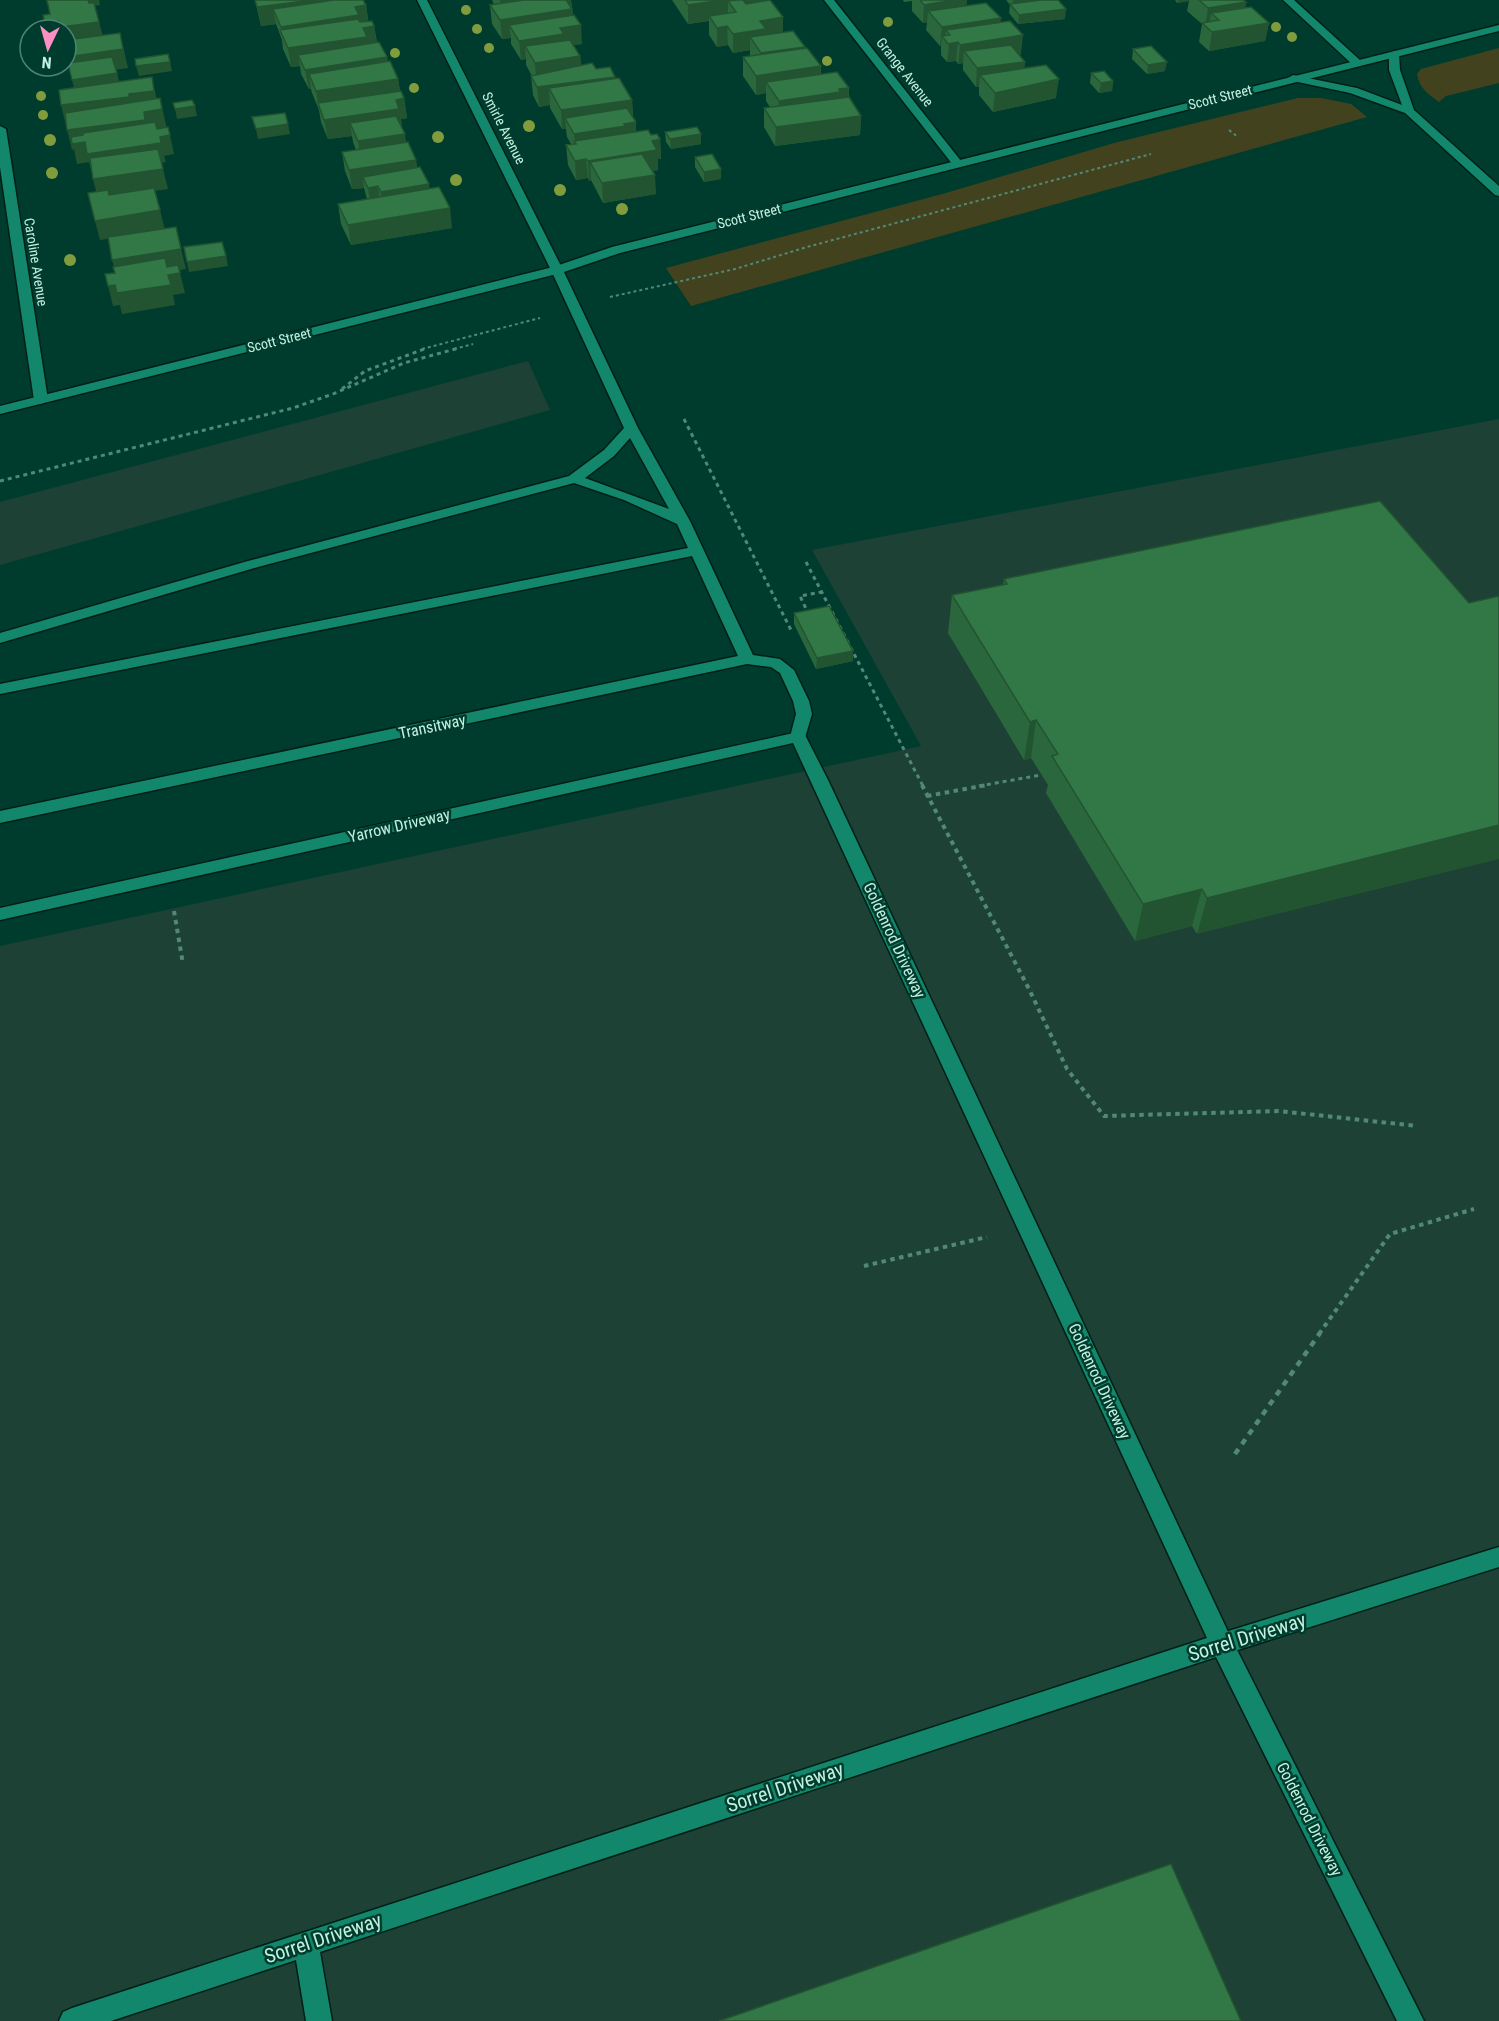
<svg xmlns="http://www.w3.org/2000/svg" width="1499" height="2021" font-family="'Roboto Condensed',sans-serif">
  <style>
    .built { fill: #1d4135 }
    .green { fill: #42431e }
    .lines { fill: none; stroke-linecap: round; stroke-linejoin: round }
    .lane-casing { stroke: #002017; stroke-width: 3 }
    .street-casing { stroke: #002017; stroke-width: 3 }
    .secondary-casing { stroke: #002017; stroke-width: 3 }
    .path-far3 { stroke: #528879; stroke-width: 2; stroke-dasharray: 3 3; stroke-linecap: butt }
    .path-far2 { stroke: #528879; stroke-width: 3; stroke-dasharray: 4 4; stroke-linecap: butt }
    .path-far1 { stroke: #528879; stroke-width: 4; stroke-dasharray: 4.5 4.5; stroke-linecap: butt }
    .path { stroke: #528879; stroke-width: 4.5; stroke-dasharray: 6 6; stroke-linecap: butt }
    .lane { fill: #13876b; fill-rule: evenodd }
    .street { fill: #13876b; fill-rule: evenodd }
    .secondary { fill: #13876b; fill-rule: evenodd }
    .tree { fill: #809c3d }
    .wall { fill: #2b673c }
    .shaded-wall { fill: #235431 }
    .building { fill: #327846; stroke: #235431; stroke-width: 1.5 }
    .labels { text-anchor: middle; stroke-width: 5; stroke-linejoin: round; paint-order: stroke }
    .far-street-label { font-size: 14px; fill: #c3f1e0; stroke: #003c2e }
    .street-label { font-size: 16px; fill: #c3f1e0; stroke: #003c2e }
    .near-street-label { font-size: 20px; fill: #c3f1e0; stroke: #003c2e }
  </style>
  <rect width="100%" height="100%" fill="#003c2e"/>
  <g class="built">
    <polygon points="528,361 550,410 0,565 0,502"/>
    <polygon points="1499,419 1499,2021 0,2021 0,946 921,746 812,550"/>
  </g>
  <g class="green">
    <path d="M1499,48v35l-53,13 -7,6c-12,-9 -19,-13 -22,-28l4,-5z"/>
    <polygon points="1298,98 1321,98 1351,104 1367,117 691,306 666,268 946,193 1114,143"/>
  </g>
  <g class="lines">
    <g class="lane-casing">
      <g id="lane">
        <path d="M557,266l6,4 75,158 52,93 63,134 27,4 14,11 15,31 3,13 -8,27h-12l-2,-4 6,-23 -3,-13 -13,-28 -9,-6 -24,-3 -747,159v-12l738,-155 -46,-100 -692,138v-10l688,-136 -11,-24 -53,-24 -50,-17 -316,84 -258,76v-10l248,-72 321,-85 35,-26 20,-22 -73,-158zM630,438l39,71 -84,-31 29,-22z"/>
        <polygon points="1499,1547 1499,1567 1222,1655 1214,1652 1211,1644 1214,1636 1222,1633"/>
      </g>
    </g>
    <g class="street-casing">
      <g id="street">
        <polygon points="417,0 427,0 563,270 561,273 553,273 551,270"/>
        <polygon points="824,0 834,0 961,161 961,165 953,165"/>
        <polygon points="1283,0 1294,0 1361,61 1361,65 1353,65"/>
        <polygon points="1394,51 1399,54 1400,70 1414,110 1499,186 1499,196 1495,195 1405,113 1350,93 1293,81 1288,78 1293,75 1357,88 1402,105 1389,70 1389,54"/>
        <polygon points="0,126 6,129 48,400 41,404 34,400 0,167"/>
        <polygon points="798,732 804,733 828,780 1230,1636 1424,2021 1397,2021 1216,1657 320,1952 332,2021 306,2021 296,1960 111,2021 59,2021 63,2012 72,2008 1207,1638 793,743 0,920 0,908"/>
      </g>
    </g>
    <g class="secondary-casing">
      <polygon id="secondary" points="1499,25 1499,31 620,253 561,273 0,414 0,406 553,267 612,247"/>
    </g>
    <g class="path-far3">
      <polyline points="1229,130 1238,137"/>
      <polyline points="610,297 735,269 807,247 1151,154"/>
      <polyline points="422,349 540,318"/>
      <polyline points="454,349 473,344"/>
    </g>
    <g class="path-far2">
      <polyline points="342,389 365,371 427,348"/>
      <polyline points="684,419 792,632"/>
      <polyline points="0,481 293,408 333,394 404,363 459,348"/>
      <polyline points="806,562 923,786"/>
      <polyline points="809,615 800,596 822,592"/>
      <polyline points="979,786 1041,775"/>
    </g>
    <g class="path-far1">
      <polyline points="922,785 1029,989 1067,1069 1104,1116 1279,1111 1417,1126"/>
      <polyline points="927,796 987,785"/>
      <polyline points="174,911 183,964"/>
      <polyline points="864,1266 987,1237"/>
      <polyline points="1319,1334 1390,1234 1474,1209"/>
    </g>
    <polyline class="path" points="1235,1454 1320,1333"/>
    <use href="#lane" class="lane"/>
    <use href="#street" class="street"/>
    <use href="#secondary" class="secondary"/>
  </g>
  <g class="tree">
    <circle cx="466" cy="10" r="5"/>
    <circle cx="888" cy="22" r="5"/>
    <circle cx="1276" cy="27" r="5"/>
    <circle cx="477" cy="29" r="5"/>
    <circle cx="1292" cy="37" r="5"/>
    <circle cx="489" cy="48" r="5"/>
    <circle cx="395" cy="53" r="5"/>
    <circle cx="827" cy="61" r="5"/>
    <circle cx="414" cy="88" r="5"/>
    <circle cx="41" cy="96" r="5"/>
    <circle cx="43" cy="115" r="5"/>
    <circle cx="529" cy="126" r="6"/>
    <circle cx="438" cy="137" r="6"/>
    <circle cx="50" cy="140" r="6"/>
    <circle cx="52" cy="173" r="6"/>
    <circle cx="456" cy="180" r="6"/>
    <circle cx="560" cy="190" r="6"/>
    <circle cx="622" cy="209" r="6"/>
    <circle cx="70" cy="260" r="6"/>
  </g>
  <g class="wall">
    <polygon points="255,0 366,5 368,21 374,26 377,42 398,79 400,91 404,98 407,118 401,119 402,128 406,142 416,160 417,168 429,184 429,188 452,228 351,245 341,224 338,204 367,199 364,188 352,189 345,171 342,152 356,150 353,142 352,136 328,139 321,122 319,110 312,93 311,89 309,89 301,74 300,66 291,67 283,49 282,40 276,24 261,26"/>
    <polygon points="492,0 571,0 573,15 582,44 573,45 580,56 581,65 596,69 615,79 632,100 633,117 636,122 636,132 651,135 660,139 661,159 658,159 658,170 652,171 656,194 603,203 591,180 589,181 588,178 576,180 568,165 566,145 571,144 567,137 566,129 562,129 550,108 550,105 539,107 533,95 531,76 532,76 526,65 526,59 521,60 511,44 511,38 502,39 492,24 490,5 494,4"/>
    <polygon points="672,0 766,0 783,33 805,48 821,66 821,74 849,88 849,97 861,116 860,135 775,146 764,127 764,108 770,107 766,101 766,93 756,95 743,76 743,57 750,56 750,50 733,53 728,45 717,47 709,35 709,21 688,24"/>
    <polygon points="903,0 967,0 966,6 1000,22 1021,54 1019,55 1025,62 1024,69 1056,98 993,112 979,95 979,87 976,87 963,70 963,63 958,64 956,61 947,62 941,55 941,46 940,46 926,30 927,23 923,23 912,11 912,1 904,2"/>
    <polygon points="1006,0 1058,0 1065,19 1018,24 1009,13 1010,5"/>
    <polygon points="1175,0 1243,0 1246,2 1245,8 1269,23 1265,41 1209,51 1199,42 1202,24 1187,11 1189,1 1177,3"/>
    <polygon points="1133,49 1165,71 1147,74 1132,59"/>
    <polygon points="1091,73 1113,81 1112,91 1099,93 1090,83"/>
    <polygon points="665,132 701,144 671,149 666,142"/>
    <polygon points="695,157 721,169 721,179 704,182 695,167"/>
    <polygon points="1380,501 1197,934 1192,926 1135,941 1046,793 1048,785 1031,758 1024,760 948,633 952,595 1003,585 1004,579"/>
    <polygon points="794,613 853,661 816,669 794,624"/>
  </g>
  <g class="shaded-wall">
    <polygon points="46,0 99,0 100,5 56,11 54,4 47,5"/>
    <polygon points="313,0 356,0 366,5 369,24 282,36 281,27 273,9 276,24 261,26 257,7"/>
    <polygon points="500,0 571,0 571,6 501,17"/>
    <polygon points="723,0 766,0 766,12 736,12 728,1 728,18 709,16 709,21 688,24 688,5"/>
    <polygon points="954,0 967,0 965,17 928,11 927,23 923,23 924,5"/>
    <polygon points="1013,0 1048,0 1048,3 1012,8"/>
    <polygon points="1178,0 1189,0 1189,1 1177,3"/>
    <polygon points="1246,2 1242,21 1219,20 1211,13 1209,26 1205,26 1208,8"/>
    <polygon points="572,9 574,26 581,25 582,44 565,46 525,46 526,59 521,60 519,41 509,25 511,38 502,39 500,20"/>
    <polygon points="1066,9 1065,19 1018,24 1019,15"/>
    <polygon points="783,17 783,36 750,37 750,50 733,53 733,34 760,21"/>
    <polygon points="1001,18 999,37 958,43 956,61 947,62 950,35 946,30 945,40 942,36 941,46 940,46 942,27"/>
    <polygon points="59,21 61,30 47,30 45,23"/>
    <polygon points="99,22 104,40 66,46 66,30 62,30 61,27"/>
    <polygon points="1269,23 1265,41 1209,51 1212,32"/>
    <polygon points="374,26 377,45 298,55 300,66 291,67 288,48 363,28"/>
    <polygon points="727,26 728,45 717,47 717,28"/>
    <polygon points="120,33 128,68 72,76 67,57"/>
    <polygon points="1023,35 1021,54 972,62 964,51 963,63 958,64 960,45"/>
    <polygon points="805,47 804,66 761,72 761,53"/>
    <polygon points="580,56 582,75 536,82 535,63"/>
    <polygon points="387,57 390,76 309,74 311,89 309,89 305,70"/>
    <polygon points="170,62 172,71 139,76 136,66"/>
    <polygon points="1025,62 1023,81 980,75 979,87 976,87 977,68"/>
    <polygon points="1167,62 1165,71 1147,74 1148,65"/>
    <polygon points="821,66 820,85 766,82 766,93 756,95 756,76"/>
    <polygon points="117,73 122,93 77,99 72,80"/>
    <polygon points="152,77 159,110 160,98 167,129 160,137 170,135 174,154 164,156 166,162 92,174 89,162 77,164 74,149 72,150 61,105 129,94"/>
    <polygon points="615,77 616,96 549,88 550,105 539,107 537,87"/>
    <polygon points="398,79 401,98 318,104 316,91"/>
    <polygon points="1059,79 1056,98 993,112 995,93"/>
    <polygon points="1113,81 1112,91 1099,93 1101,83"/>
    <polygon points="849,88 848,107 778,120 779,101"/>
    <polygon points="404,98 407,118 401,119 402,128 350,123 352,136 328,139 324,120 396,100"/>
    <polygon points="632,100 633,119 565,118 566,129 562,129 561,110"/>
    <polygon points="195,106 197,116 177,119 175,109"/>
    <polygon points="861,116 860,135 775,146 776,127"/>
    <polygon points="636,122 636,141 575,143 574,134"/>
    <polygon points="288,124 290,134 258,139 256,129"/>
    <polygon points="405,134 407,153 361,161 358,141"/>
    <polygon points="701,134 701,144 671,149 670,139"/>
    <polygon points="660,139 661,159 658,159 658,170 599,179 590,162 591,180 589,181 588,161 652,141"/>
    <polygon points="586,159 588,178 576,180 575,161"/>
    <polygon points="416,160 418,179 363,177 364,188 352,189 349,170"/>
    <polygon points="163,169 168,189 98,199 93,179"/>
    <polygon points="721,169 721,179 704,182 704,172"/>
    <polygon points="655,175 656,194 603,203 602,183"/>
    <polygon points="429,184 431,204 384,212 381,192"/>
    <polygon points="378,186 381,206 371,207 368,188"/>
    <polygon points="450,208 452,228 351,245 348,225"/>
    <polygon points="160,210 165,230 100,240 95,221"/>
    <polygon points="181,249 186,269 118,280 112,260"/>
    <polygon points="226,256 228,266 189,272 187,262"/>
    <polygon points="180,273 185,293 173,295 175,305 122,314 120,305 113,306 108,286"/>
    <polygon points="853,651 853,661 816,669 817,658"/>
    <polygon points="1036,720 1031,758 1024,760 1030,722"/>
    <polygon points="1499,825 1499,859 1197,934 1207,898"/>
    <polygon points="1202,889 1192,926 1135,941 1143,904"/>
  </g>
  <g class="building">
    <polygon points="47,0 88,0 89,3 94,3 99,22 61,27 59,21 45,23 43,15 50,14"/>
    <polygon points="255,0 313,0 257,7"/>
    <polygon points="334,0 363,0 366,5 355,7 359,15 281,27 273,9"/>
    <polygon points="524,0 566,0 572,9 500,20 490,5"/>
    <polygon points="685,0 723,0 688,5"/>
    <polygon points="738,0 743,0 746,4 770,0 783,17 760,21 766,29 733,34 727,26 717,28 709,16 736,12 728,1"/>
    <polygon points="920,0 954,0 924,5"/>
    <polygon points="1041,0 1058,0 1066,9 1019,15 1010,4"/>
    <polygon points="1199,0 1243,0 1246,2 1208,8"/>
    <polygon points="986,3 1001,18 942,27 928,11"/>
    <polygon points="1251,7 1269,23 1212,32 1202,23 1219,20 1211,13"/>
    <polygon points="574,15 581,25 560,28 564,34 519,41 509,25"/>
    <polygon points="358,19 360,22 372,21 374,26 363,28 367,37 288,48 280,30"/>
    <polygon points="1010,21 1023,35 960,45 958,42 948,44 942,36 950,35 946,30"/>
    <polygon points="793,31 805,47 761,53 750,37"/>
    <polygon points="120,33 123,49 67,57 66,40"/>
    <polygon points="570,40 580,56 535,63 525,46"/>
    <polygon points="379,42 387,57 305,70 298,55"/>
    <polygon points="1011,45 1025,62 977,68 964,51"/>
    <polygon points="1151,46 1167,62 1148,65 1133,49"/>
    <polygon points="807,48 821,66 756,76 743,57"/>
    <polygon points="168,54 170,62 136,66 135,59"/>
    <polygon points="112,57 117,73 72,80 68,63"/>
    <polygon points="390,61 398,79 316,91 309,74"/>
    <polygon points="592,63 596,69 610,67 615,77 537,87 531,76"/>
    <polygon points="1046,65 1059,79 995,93 980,75"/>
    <polygon points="1104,71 1113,81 1101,83 1091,73"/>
    <polygon points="837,72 849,88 839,89 840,92 779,101 766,82"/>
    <polygon points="152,77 154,91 129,94 129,97 61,105 59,90"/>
    <polygon points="619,78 632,100 561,110 549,88"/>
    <polygon points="401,91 404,98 396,100 399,109 324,120 318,103"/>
    <polygon points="849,97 861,116 776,127 764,108"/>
    <polygon points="160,98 162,109 144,112 145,120 67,130 65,113"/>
    <polygon points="192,100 195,106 175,109 173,103"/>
    <polygon points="627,108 636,122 624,124 626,126 574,134 565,118"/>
    <polygon points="285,113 288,124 256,129 252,117"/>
    <polygon points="396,116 405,134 358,141 350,123"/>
    <polygon points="155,122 157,129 168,127 170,135 160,137 161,143 87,154 85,142 72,144 71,137 83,135 83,133"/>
    <polygon points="697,127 701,134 670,139 665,132"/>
    <polygon points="648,130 651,135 657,134 660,139 652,141 657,150 588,161 586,159 575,161 566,145 576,144 574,141"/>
    <polygon points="408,142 416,160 349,170 342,152"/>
    <polygon points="158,149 163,169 93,179 90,158"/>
    <polygon points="642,154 655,175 602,183 590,162"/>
    <polygon points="712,154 721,169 704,172 695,157"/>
    <polygon points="420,167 429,184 381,192 378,186 368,188 363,177"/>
    <polygon points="439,187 450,208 348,225 338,204"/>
    <polygon points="154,188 160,210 95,221 88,193 108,190 109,195"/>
    <polygon points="176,227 181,249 112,260 108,237"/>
    <polygon points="222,242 226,256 187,262 184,247"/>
    <polygon points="165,258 167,267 178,265 180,273 168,275 171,285 117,293 115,285 108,286 105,274 115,273 113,267"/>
    <polygon points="1380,501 1469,603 1499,596 1499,825 1207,898 1202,889 1143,904 1052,756 1058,754 1036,720 1030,722 952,595 1007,584 1004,579"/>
    <polygon points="829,606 853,651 817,658 794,613"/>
    <polygon points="1171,1864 1241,2021 719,2021"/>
  </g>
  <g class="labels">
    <g class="far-street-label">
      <text transform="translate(905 72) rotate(52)" y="5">Grange Avenue</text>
      <text transform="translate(1220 97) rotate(-14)" y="5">Scott Street</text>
      <text transform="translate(504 128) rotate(63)" y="5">Smirle Avenue</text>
      <text transform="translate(749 216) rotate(-14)" y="5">Scott Street</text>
      <text transform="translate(36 262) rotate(81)" y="5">Caroline Avenue</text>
      <text transform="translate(279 340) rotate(-14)" y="5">Scott Street</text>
    </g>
    <g class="street-label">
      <text transform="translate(432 726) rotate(-12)" y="6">Transitway</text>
      <text transform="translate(399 825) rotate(-13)" y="6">Yarrow Driveway</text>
      <text transform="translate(895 940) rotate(65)" y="6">Goldenrod Driveway</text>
      <text transform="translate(1100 1381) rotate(65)" y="6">Goldenrod Driveway</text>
      <text transform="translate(1310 1819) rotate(63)" y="6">Goldenrod Driveway</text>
    </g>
    <g class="near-street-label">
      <text transform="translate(1247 1637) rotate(-17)" y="7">Sorrel Driveway</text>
      <text transform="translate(785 1787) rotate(-18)" y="7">Sorrel Driveway</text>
      <text transform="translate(323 1938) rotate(-18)" y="7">Sorrel Driveway</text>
    </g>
  </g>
  <g transform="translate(48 48) rotate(185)"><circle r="28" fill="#003c2e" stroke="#4e8475" stroke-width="1.5"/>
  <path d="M0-4.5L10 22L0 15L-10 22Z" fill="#fb8fc3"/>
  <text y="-9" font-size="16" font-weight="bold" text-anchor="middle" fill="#c3f1e0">N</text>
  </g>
</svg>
